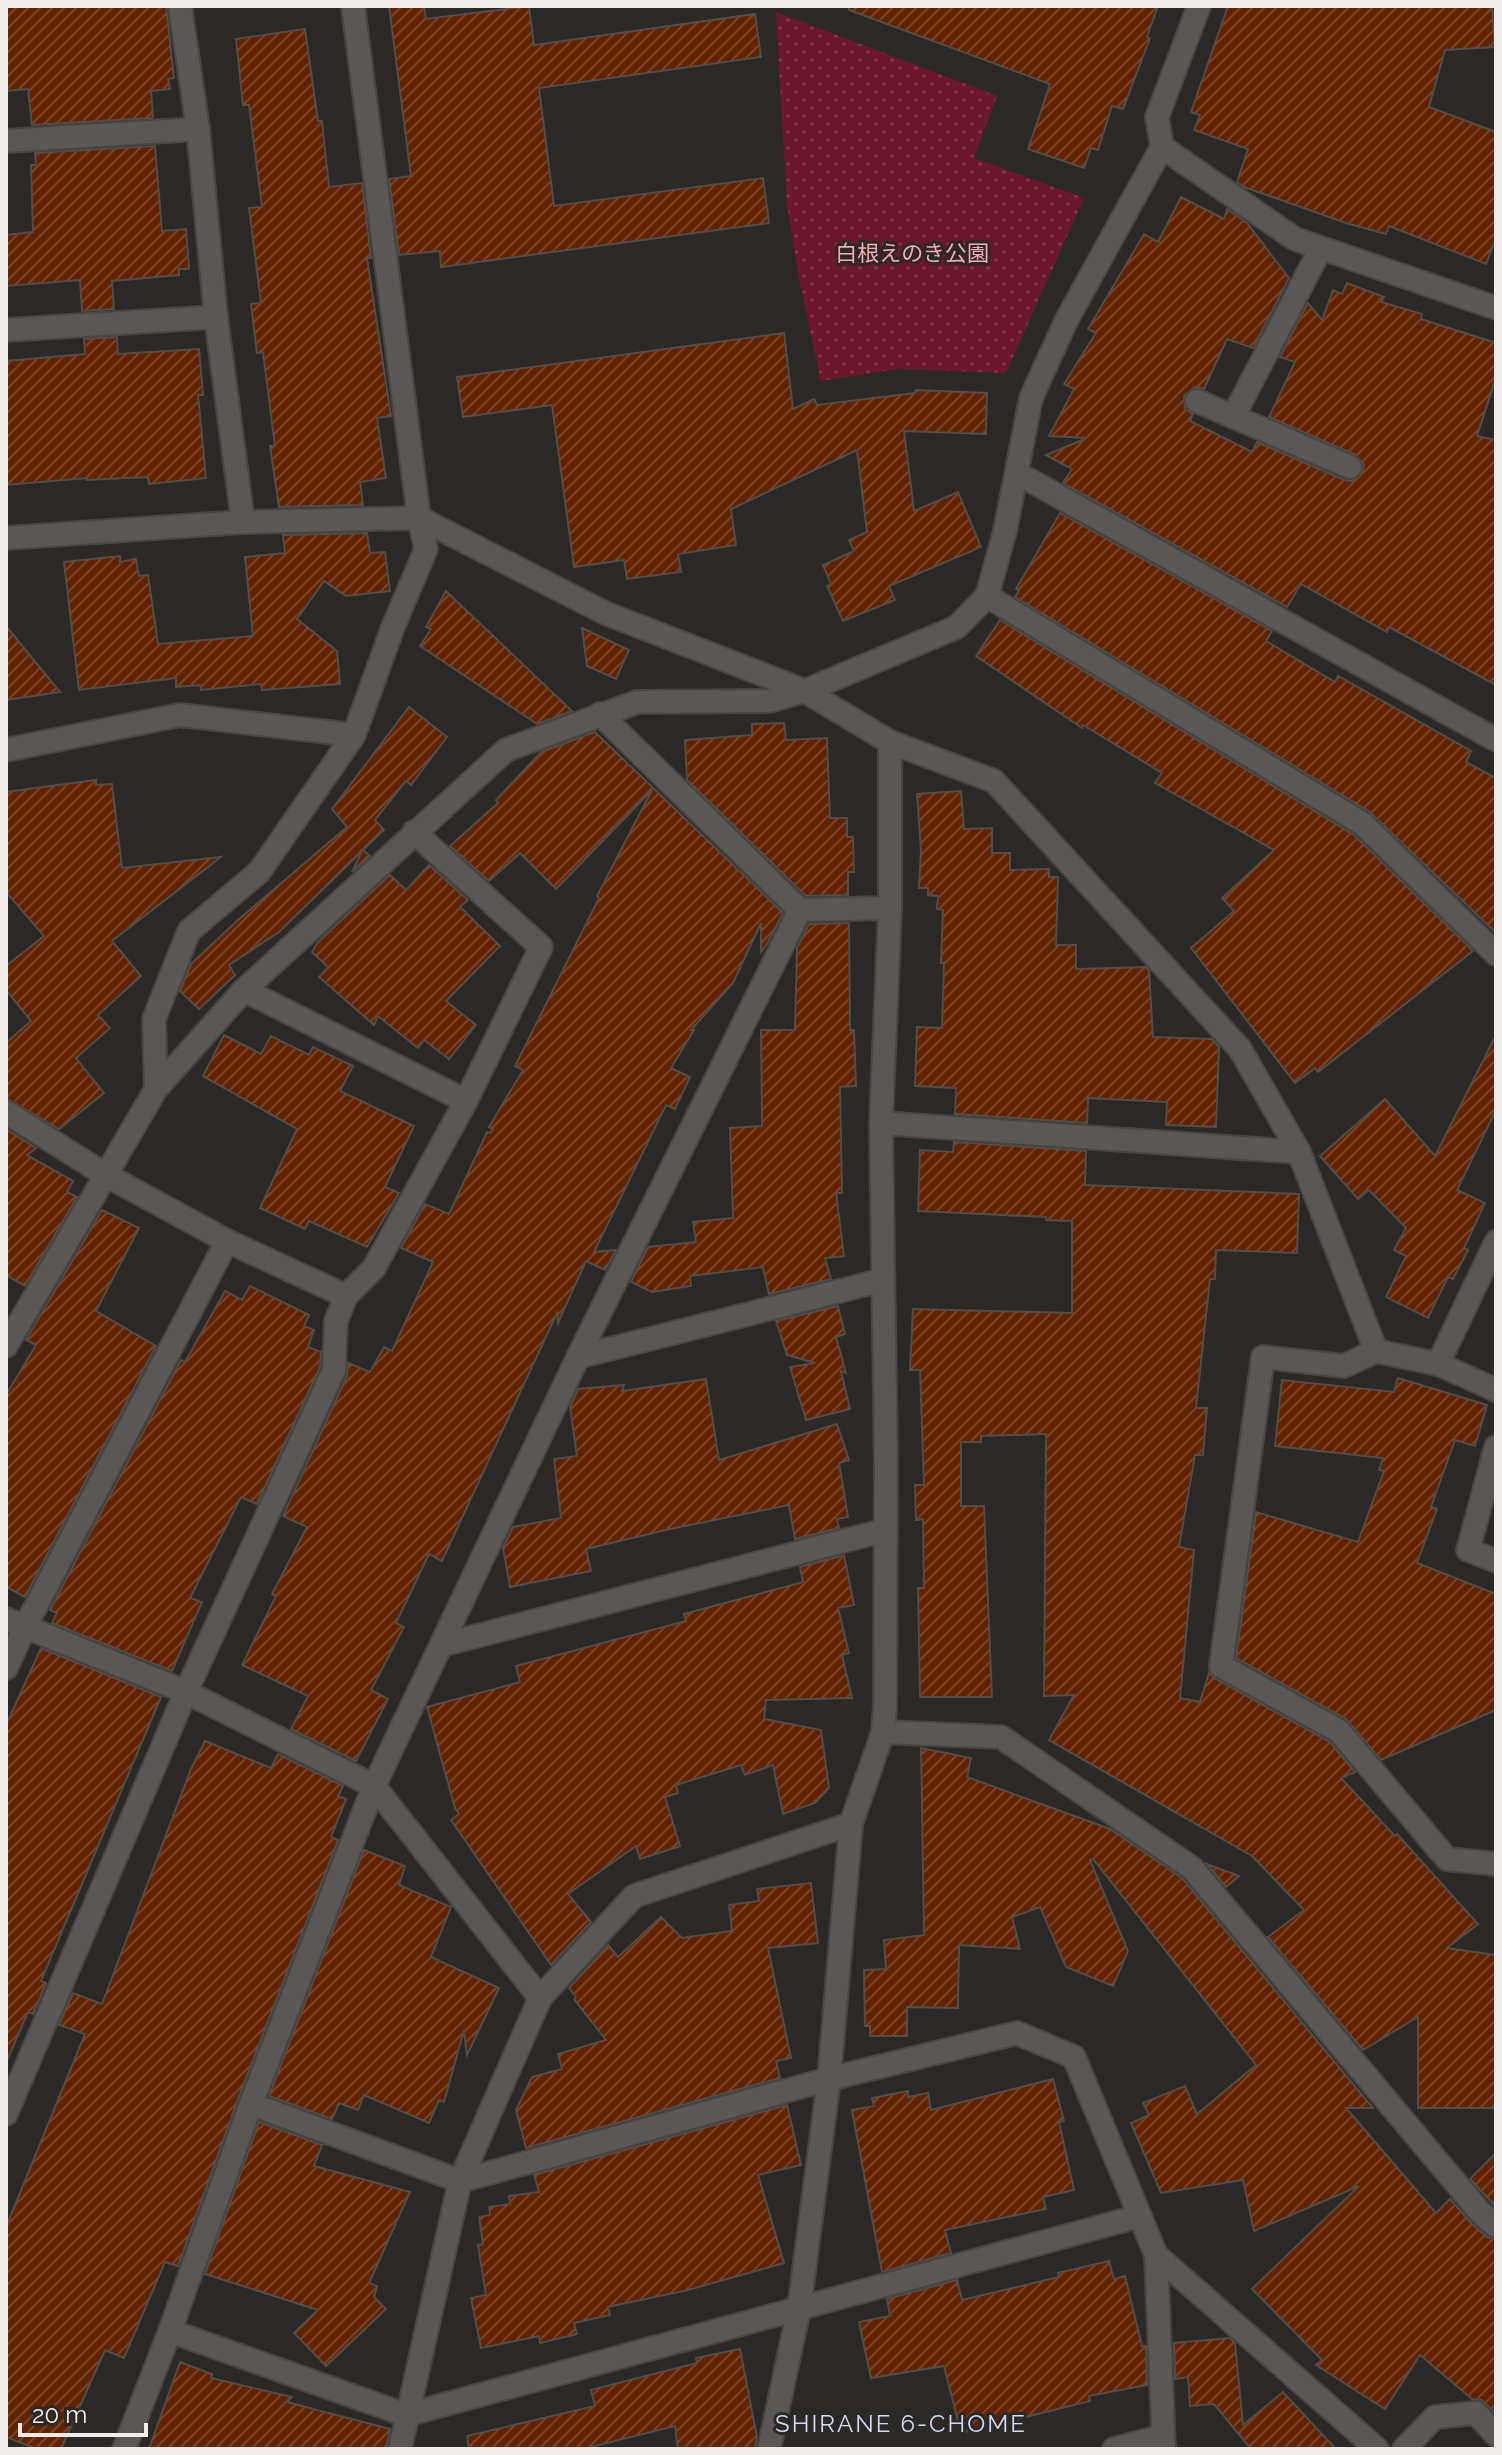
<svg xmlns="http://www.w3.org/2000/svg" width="1502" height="2455" font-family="Raleway,'Noto Sans JP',sans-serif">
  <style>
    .park { fill: url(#park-dots) }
    .building { fill: url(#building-hatch); stroke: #514d4b; stroke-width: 2 }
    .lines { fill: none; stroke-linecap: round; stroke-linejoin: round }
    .minor-casing { stroke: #484644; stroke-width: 26 }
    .minor { stroke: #5a5854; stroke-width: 22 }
    .labels { text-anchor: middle; stroke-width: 6; stroke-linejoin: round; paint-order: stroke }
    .park-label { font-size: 22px; fill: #f8a9b2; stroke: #2b2926 }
    .neighbourhood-label { font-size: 24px; letter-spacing: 2px; fill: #d0d9f6; stroke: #2b2926 }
  </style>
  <defs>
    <pattern id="park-dots" width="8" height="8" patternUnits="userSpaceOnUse" patternTransform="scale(2)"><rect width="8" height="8" fill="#6d172c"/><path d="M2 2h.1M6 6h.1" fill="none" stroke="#82394b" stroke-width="1.8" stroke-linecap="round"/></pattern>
    <pattern id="building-hatch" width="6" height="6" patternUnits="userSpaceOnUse" patternTransform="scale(2)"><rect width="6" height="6" fill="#632300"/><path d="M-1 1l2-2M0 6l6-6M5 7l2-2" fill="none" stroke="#7a4325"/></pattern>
  </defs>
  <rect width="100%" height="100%" fill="#2b2926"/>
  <polygon class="park" points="776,12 997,96 974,158 1084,198 1006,373 898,369 821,381 800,283 787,204"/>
  <g class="building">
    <polygon points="6,6 166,6 174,78 168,79 170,89 151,91 153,118 32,125 28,89 6,91"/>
    <polygon points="389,6 424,6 426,19 529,6 534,45 755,14 761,57 539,88 554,206 763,178 769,223 441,267 440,251 399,255 389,179 411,176"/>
    <polygon points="849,6 1158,6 1147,37 1150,38 1123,109 1112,106 1098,150 1091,148 1084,168 1028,149 1050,84 849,10"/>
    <polygon points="1228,6 1492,6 1495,47 1445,50 1429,107 1496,132 1496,238 1486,264 1389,226 1386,234 1346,223 1244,187 1237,182 1248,149 1194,130 1200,115 1191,112"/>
    <polygon points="305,29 318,121 322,121 329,187 362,183 371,258 367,258 391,416 377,418 386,478 360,482 363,505 279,507 270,446 275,446 263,352 257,353 251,304 261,303 249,208 262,207 249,105 243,105 236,39"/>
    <polygon points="155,146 162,231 186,229 189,269 179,269 179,275 112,281 114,309 82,311 80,280 6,286 6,235 33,232 31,165 36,165 35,153"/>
    <polygon points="1181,197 1224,219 1227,209 1247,223 1289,278 1253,348 1227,339 1204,389 1195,387 1184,396 1185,409 1193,414 1190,421 1252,452 1257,442 1344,480 1352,481 1362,473 1364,465 1356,455 1269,417 1295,362 1280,357 1308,303 1322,320 1333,290 1342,294 1347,283 1384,297 1381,302 1422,314 1421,319 1496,343 1496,378 1477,436 1496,440 1496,685 1389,627 1387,632 1301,584 1287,607 1063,483 1072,469 1046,455 1087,438 1049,436 1074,389 1064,384 1096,333 1088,329 1144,234 1158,242"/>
    <polygon points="784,333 793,409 814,399 817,405 915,393 916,390 987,393 986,434 904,431 914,511 958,492 981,547 889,586 895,600 843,621 827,586 831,584 823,565 854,551 849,540 867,532 857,450 731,509 736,545 678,554 681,572 627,579 624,560 574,567 552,405 463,417 457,377"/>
    <polygon points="117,337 118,354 199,349 203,395 198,395 206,478 149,484 148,477 87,480 87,478 6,485 6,361 85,354 84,339"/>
    <polygon points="1060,513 1272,631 1266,641 1335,682 1338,676 1471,751 1466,762 1496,778 1496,933 1370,812 1015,597 1019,591 1016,589"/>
    <polygon points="367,533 370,553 385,552 390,591 346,596 324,581 297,619 337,651 340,684 262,690 261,684 201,690 200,685 176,687 176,678 79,690 64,562 120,556 120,562 136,559 139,576 148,575 158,644 253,636 245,557 285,553 283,535"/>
    <polygon points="446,591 572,711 537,724 420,646 431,629 426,627"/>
    <polygon points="1000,620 1354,835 1473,951 1318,1072 1315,1068 1295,1083 1191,948 1234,911 1222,898 1274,850 1155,783 1162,773 1083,725 1082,728 976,656"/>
    <polygon points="6,626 60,692 6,700"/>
    <polygon points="582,628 629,650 616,679 587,666"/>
    <polygon points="409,707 447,737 411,785 406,781 375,820 384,830 363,850 370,856 352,872 362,851 279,932 229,965 235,975 199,1009 180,991 191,964 238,920 347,827 332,809"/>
    <polygon points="784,723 786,740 827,738 830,818 847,818 847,837 853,837 854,872 848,872 848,895 806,896 687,780 685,740 752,735 752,724"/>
    <polygon points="595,732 783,913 767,944 761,952 761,923 733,983 691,1030 694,1030 671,1068 690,1077 675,1109 666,1105 594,1252 616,1250 605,1270 586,1261 558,1323 557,1313 442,1561 429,1554 396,1623 404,1627 371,1690 388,1699 356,1761 291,1729 308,1696 242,1665 276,1596 272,1594 307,1527 283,1516 347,1376 348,1363 370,1372 384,1347 392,1351 433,1262 401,1248 425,1204 449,1214 487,1132 490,1133 493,1129 489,1127 523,1070 515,1066 599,898 597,896 652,790 556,889 520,853 489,881 450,846 498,803 496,800 541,752"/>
    <polygon points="96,780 96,785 112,784 122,868 221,857 112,941 141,976 98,1015 110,1028 76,1058 104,1093 59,1129 6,1098 6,1043 31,1021 6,990 6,966 44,936 6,892 6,792"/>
    <polygon points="961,791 964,829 992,828 992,853 1010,853 1010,870 1049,869 1049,877 1058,877 1056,945 1076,945 1076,969 1146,967 1149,971 1153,1037 1212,1039 1219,1047 1216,1127 1166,1125 1167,1102 1088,1098 1087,1123 955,1114 956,1088 915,1086 917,1027 942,1028 944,963 941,963 943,910 937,909 938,896 928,895 928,888 919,888 921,850 917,794"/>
    <polygon points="429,865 468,900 460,907 500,946 446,1001 476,1025 449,1059 424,1040 418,1048 378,1016 374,1025 319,977 328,967 312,952 318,942 390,875 406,890"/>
    <polygon points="849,923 850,1030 854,1030 856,1086 840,1087 842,1193 836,1193 844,1256 825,1258 831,1279 769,1294 763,1267 690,1276 691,1286 652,1292 631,1282 648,1247 696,1242 693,1222 733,1218 730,1128 762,1126 761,1030 795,1030 797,948 809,924"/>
    <polygon points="224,1035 261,1054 271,1036 309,1055 313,1047 353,1066 340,1091 414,1126 385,1187 399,1193 367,1247 309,1221 305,1229 260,1208 297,1129 203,1076"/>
    <polygon points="1496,1035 1496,1110 1457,1190 1485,1203 1464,1248 1468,1250 1453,1279 1448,1277 1428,1318 1386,1297 1406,1256 1394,1250 1406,1228 1369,1190 1358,1199 1320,1156 1385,1099 1435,1156"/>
    <polygon points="6,1129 36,1148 27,1155 73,1181 67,1192 77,1197 25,1286 6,1275"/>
    <polygon points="954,1142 1086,1151 1085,1185 1299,1194 1297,1253 1216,1250 1215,1279 1210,1279 1196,1408 1207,1408 1203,1455 1195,1455 1179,1547 1194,1550 1180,1698 1200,1702 1209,1673 1214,1678 1330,1742 1355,1772 1341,1778 1395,1836 1397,1834 1478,1924 1447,1948 1496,1955 1496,2108 1418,2108 1418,2017 1363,2050 1268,1937 1304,1910 1252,1856 1049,1740 1074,1695 1044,1696 1046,1434 981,1436 981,1442 961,1442 961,1506 984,1506 992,1697 920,1697 918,1588 924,1588 923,1519 916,1520 915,1485 924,1485 920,1370 910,1370 913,1309 1072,1313 1072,1221 1046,1220 1046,1217 918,1211 920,1150 953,1152"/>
    <polygon points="102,1210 139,1228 96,1311 156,1346 25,1597 6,1587 6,1395 36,1345 26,1340"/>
    <polygon points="250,1286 309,1315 304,1326 314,1330 308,1347 321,1352 320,1367 257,1504 241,1497 190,1598 202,1602 172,1671 52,1623 57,1613 50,1610 181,1360 185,1362 225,1291 242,1300"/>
    <polygon points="838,1306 845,1334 836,1337 846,1373 841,1371 850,1409 806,1420 790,1367 815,1363 787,1355 776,1321"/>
    <polygon points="1398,1378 1487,1405 1475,1446 1455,1440 1431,1507 1437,1509 1417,1563 1496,1594 1496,1710 1381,1760 1346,1719 1236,1658 1256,1512 1358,1542 1384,1471 1379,1470 1383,1458 1275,1446 1282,1380 1394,1392"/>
    <polygon points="706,1379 719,1460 837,1424 849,1460 839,1463 848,1517 837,1519 839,1528 795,1539 789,1505 670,1529 586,1549 591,1571 510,1587 503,1548 513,1527 561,1518 554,1459 577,1456 570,1407 578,1389 624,1385 622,1391"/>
    <polygon points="844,1555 854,1605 838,1608 849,1653 842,1655 852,1698 766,1700 764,1719 821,1730 829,1788 815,1803 783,1814 773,1765 745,1775 741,1765 676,1785 678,1793 665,1797 680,1846 640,1859 636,1846 568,1894 591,1922 551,1965 451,1820 459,1814 455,1808 427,1707 520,1682 516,1666 686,1621 684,1614 803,1582 800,1567"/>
    <polygon points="41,1648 161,1697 41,1981 46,1983 33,2014 28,2012 6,2063 6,1725"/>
    <polygon points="205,1741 271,1768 278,1754 343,1786 338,1796 346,1799 331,1837 338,1840 238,2099 178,2266 165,2262 124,2358 105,2350 61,2449 37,2449 6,2437 6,2227 85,2034 59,2025 73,1993 102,2004 191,1769"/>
    <polygon points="921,1748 971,1758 967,1777 1110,1829 1182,1878 1373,2108 1346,2108 1436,2213 1450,2199 1471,2223 1487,2237 1496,2240 1496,2414 1482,2400 1472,2399 1420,2355 1385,2409 1316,2365 1322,2360 1252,2289 1359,2186 1254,2231 1243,2180 1161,2193 1131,2123 1149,2115 1143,2103 1185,2086 1197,2114 1256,2065 1093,1859 1090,1860 1128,1951 1113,1986 1066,1967 1040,1907 1012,1917 1020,1949 959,1945 958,2008 907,2007 907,2036 870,2036 870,2026 865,2026 864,1970 886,1969 884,1940 924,1935"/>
    <polygon points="364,1850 405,1866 399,1885 451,1907 431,1957 499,1988 467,2055 464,2030 444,2102 439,2100 429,2123 364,2095 358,2110 339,2103 332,2119 269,2096"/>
    <polygon points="1207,1864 1239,1876 1226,1887"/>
    <polygon points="811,1883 818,1943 768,1948 791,2058 776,2061 780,2078 526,2148 516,2110 532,2077 562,2069 558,2054 606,2040 574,1999 576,1997 569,1988 608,1945 618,1957 661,1917 682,1938 732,1931 729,1905 759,1901 757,1889"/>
    <polygon points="1053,2079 1064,2121 1059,2122 1074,2190 1043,2197 1046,2209 945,2230 951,2253 882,2272 852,2110 874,2106 872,2098 908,2091 908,2097 928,2093 931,2110"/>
    <polygon points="787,2105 801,2165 758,2175 784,2263 688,2290 608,2307 610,2315 574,2323 577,2334 540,2343 539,2336 481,2348 471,2298 486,2295 478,2245 483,2244 479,2217 490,2215 489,2207 510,2204 509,2196 539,2192 534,2175"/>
    <polygon points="259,2122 322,2145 314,2166 410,2192 369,2283 377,2286 374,2297 386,2309 326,2366 294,2333 318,2310 205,2274"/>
    <polygon points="1496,2153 1496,2207 1470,2179"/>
    <polygon points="1109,2261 1114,2279 1125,2276 1142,2346 1146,2346 1147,2385 1089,2396 1090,2401 961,2433 944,2366 871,2378 859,2322 890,2316 887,2299 957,2280 962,2300 1059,2277 1058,2273"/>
    <polygon points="1230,2338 1235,2343 1243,2425 1283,2392 1336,2449 1251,2449 1214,2404 1190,2406 1188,2377 1175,2379 1174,2343"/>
    <polygon points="740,2349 757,2437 755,2449 678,2449 675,2426 583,2449 469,2449 467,2436 595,2406 591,2390 697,2363 696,2358"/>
    <polygon points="180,2362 212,2374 211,2378 292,2397 287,2402 390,2429 386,2449 149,2449"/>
  </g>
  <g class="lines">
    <g class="minor-casing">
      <g id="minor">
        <polyline points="180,6 198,129 216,317 243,522"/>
        <polyline points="6,141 198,129"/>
        <polyline points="1162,147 1295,239 1496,308"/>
        <polyline points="6,330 216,317"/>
        <polyline points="1197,401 1350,467"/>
        <polyline points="1233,417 1321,248"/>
        <polyline points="1017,473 1496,740"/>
        <polyline points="6,538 243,522 419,518 605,613 805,691 957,627 987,596 1005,531 1031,398 1067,319 1162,147 1157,117 1199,6"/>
        <polyline points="987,596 1363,824 1496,954"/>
        <polyline points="600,714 800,910 890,908"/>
        <polyline points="6,750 180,715 354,735"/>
        <polyline points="244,990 466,1101"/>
        <polyline points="156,1089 244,990 506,750 637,702 769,701 805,691 890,742 994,781 1240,1049 1299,1152 1376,1351"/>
        <polyline points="6,1112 104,1174 227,1241 346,1296"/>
        <polyline points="881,1123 1299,1152"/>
        <polyline points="6,1346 156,1089 154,1019 189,931 259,872 354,735 393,627 426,549 419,518 353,6"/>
        <polyline points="578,1357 883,1280"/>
        <polyline points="1438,1364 1496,1242"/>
        <polyline points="1496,1390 1438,1364 1376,1351 1344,1366 1263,1357 1221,1666 1339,1731 1447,1859 1496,1864"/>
        <polyline points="1496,1447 1468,1550 1496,1561"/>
        <polyline points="6,1619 186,1692 374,1786 540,1998"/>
        <polyline points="442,1645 886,1530"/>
        <polyline points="6,1668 25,1627 227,1241"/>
        <polyline points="883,1732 1001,1737 1192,1868 1480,2212 1496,2226"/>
        <polyline points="251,2104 460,2181 829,2079 1017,2033 1074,2057 1156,2255 1164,2449"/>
        <polyline points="6,2114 186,1692 334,1370 336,1321 346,1296 374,1268 466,1101 541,947 414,832"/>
        <polyline points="1156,2255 1377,2449"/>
        <polyline points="170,2331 406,2415 1140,2216"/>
        <polyline points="124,2449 170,2331 251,2104 374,1786 578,1357 800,910"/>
        <polyline points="400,2449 460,2181 540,1998 634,1896 851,1824 883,1732 885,1707 886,1465 881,1123 890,908 890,742"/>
        <polyline points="769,2449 799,2309 829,2079 851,1824"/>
        <polyline points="1114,2449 1163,2436"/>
        <polyline points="1404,2449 1435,2417 1476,2413 1496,2435"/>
      </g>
    </g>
    <use href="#minor" class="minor"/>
  </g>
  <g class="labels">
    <g class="park-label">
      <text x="912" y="261">白根えのき公園</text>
    </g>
    <g class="neighbourhood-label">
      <text x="901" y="2432">SHIRANE 6-CHOME</text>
    </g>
  </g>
  <rect width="1502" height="2455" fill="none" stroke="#efedeb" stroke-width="16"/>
  <path d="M20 2423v12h126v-12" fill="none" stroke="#efedeb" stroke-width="4"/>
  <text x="32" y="2423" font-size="24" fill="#efedeb" stroke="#2b2926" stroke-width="6" paint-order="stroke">20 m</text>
</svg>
